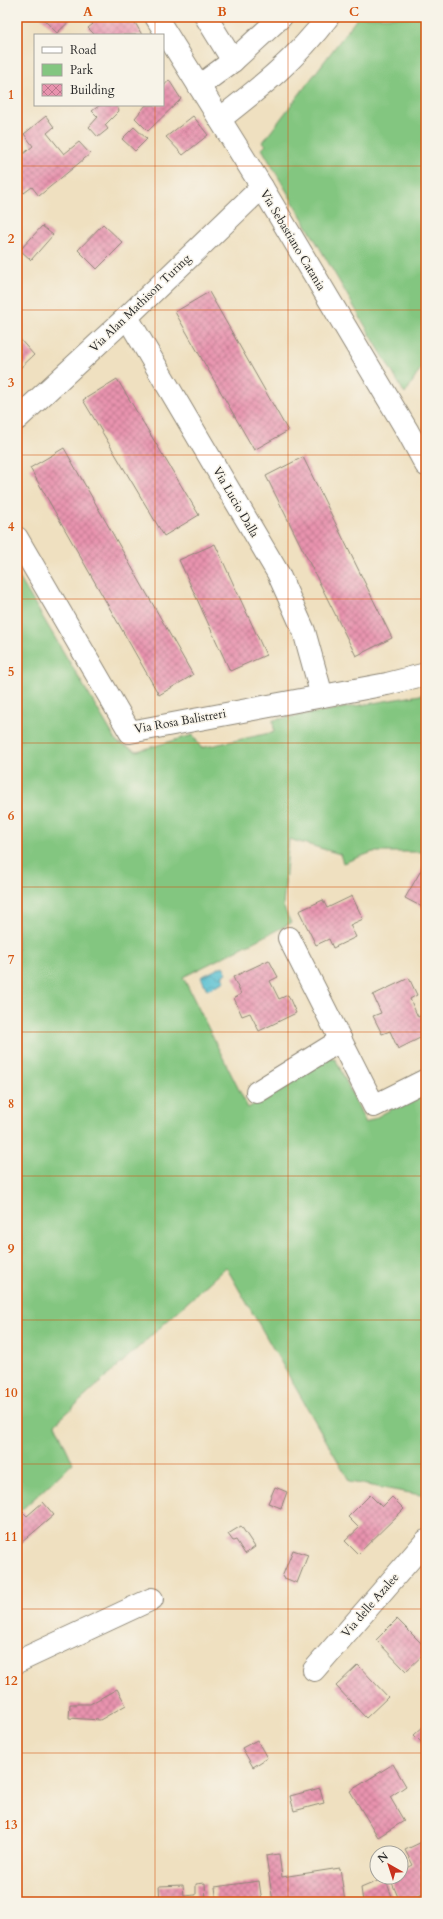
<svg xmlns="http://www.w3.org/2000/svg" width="443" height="1919" font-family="Cardo,serif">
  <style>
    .green { fill: #83c680; stroke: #577856 }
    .water { fill: url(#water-waves); stroke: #40757e }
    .building { fill: url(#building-cross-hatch) }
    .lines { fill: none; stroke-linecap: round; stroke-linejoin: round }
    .minor-casing { stroke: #8d8676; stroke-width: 24 }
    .major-casing { stroke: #8d8676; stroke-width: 24 }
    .minor { stroke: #fff; stroke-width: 22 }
    .major { stroke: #fff; stroke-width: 22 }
    .grid { fill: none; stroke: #d5540f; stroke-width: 1; stroke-opacity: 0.55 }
    .labels { text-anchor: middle; stroke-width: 3; stroke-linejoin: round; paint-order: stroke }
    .street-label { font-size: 12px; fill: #2b2b2b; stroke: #f7f3e8 }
    .neatline { fill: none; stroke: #d5540f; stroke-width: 1.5 }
    .grid-label { font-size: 13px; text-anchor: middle; font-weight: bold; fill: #d5540f }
  </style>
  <defs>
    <pattern id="water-waves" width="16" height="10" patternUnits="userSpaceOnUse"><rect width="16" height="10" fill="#55bfd1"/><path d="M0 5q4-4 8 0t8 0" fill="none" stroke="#479baa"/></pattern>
    <pattern id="building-cross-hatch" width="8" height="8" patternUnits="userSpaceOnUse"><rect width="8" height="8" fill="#e893ae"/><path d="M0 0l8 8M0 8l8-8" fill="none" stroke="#bc788e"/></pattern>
  </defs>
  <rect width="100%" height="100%" fill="#f7f3e8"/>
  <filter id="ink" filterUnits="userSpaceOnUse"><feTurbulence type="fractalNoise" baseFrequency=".025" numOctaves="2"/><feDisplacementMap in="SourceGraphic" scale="8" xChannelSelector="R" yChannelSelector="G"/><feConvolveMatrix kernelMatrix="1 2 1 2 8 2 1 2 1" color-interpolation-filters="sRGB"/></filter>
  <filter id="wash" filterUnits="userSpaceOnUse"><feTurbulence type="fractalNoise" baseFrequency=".012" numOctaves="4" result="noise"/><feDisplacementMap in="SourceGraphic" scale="16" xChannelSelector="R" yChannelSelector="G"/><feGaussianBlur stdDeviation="0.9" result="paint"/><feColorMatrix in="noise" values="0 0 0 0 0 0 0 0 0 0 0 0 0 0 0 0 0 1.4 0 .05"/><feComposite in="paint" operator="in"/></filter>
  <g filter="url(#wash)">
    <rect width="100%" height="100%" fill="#efe0c0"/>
    <g class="green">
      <polygon points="358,17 426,17 426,360 405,394 262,149 266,145 263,142"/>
      <polygon points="17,574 117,742 137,751 193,735 201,748 274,732 273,720 426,694 426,852 373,852 343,863 340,854 289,839 283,906 291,923 183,977 248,1108 330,1057 336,1060 366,1123 426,1090 426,1496 350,1482 226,1267 55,1424 73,1463 17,1514"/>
    </g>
    <polygon class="water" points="223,966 227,973 222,976 225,981 207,990 201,977"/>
    <g id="blocks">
      <g class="building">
        <polygon points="41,17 74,17 57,33"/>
        <polygon points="93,17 132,17 142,35 95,35 88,28 93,24 89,20"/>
        <polygon points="169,80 181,99 148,131 135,118 146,105 163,105 163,87"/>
        <polygon points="100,105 116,105 119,111 105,125 108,129 98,137 89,127 98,117 92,111"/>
        <polygon points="46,116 54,127 47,133 64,154 79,142 90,154 39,196 32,187 24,193 17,184 23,179 17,172 17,159 33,146 24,134"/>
        <polygon points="193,116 208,135 183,155 166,137"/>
        <polygon points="134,127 147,139 135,151 122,139"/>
        <polygon points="103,224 123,243 97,269 78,250"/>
        <polygon points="42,226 53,235 31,260 20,250"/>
        <polygon points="209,292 288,431 254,450 175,312"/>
        <polygon points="17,336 34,355 17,371"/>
        <polygon points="117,379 199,515 164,536 83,400"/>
        <polygon points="64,448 193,675 159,695 30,468"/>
        <polygon points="303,457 392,638 356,656 266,476"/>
        <polygon points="215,544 266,655 230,671 179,560"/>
        <polygon points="423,867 426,869 426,909 405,898"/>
        <polygon points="352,896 363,919 350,925 356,937 333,948 329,939 316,945 299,911 323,900 327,908"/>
        <polygon points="269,960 278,977 270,981 279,999 288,995 296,1013 259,1031 250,1013 242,1016 234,998 241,994 233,977"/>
        <polygon points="409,978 417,995 410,999 418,1017 426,1013 426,1035 398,1049 390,1031 382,1034 373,1016 381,1013 373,995"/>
        <polygon points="275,1487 287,1492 281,1508 268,1503"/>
        <polygon points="370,1495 382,1507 392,1497 404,1509 358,1554 345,1541 359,1528 348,1517"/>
        <polygon points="43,1502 54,1515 21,1543 17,1539 17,1518 23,1512 27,1516"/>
        <polygon points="241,1526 255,1547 245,1554 236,1540 233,1541 228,1534"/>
        <polygon points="293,1550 308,1555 297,1583 282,1577"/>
        <polygon points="397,1619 426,1648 426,1652 406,1671 376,1640"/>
        <polygon points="358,1665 388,1697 366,1718 336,1686"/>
        <polygon points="117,1689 126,1705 100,1720 69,1718 70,1704 90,1704"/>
        <polygon points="426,1724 426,1747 414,1735"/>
        <polygon points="257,1740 267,1758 253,1767 242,1748"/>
        <polygon points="393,1764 406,1786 390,1797 404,1821 378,1837 350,1791"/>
        <polygon points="320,1788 324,1803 294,1811 290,1796"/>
        <polygon points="426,1840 426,1902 422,1894 407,1902 400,1902 390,1878 401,1877 401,1871 413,1865 405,1850"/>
        <polygon points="279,1854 282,1877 340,1868 345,1902 273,1902 266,1856"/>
        <polygon points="385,1878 394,1902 363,1902 361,1888"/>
        <polygon points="259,1881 262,1902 217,1902 215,1887"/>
        <polygon points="205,1883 206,1902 160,1902 159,1886 183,1885 184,1896 196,1895 196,1884"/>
      </g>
    </g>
  </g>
  <g filter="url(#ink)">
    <use href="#blocks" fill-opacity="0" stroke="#8d8676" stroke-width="1"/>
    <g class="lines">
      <g class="minor-casing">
        <g id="minor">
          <polyline points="206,17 233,61"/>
          <polyline points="199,86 233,61 281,17"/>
          <path d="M220,119c42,-33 75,-59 108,-102"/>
          <polyline points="127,317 278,573 304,631 322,696"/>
          <polyline points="17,419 127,317 262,187"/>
          <polyline points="17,538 130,732 387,684 426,674"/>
          <polyline points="289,938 374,1106 426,1080"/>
          <polyline points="257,1092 341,1040"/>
          <polyline points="17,1662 152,1599"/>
          <polyline points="314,1670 426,1541"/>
        </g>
      </g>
      <g class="major-casing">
        <polyline id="major" points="156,17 262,187 408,432 426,465"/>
      </g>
      <use href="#minor" class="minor"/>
      <use href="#major" class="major"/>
    </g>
  </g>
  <path class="grid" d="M155,17v18M288,17v1885M155,105v1797M17,166h409M17,310h409M17,455h409M17,599h409M17,743h409M17,887h409M17,1032h409M17,1176h409M17,1320h409M17,1464h409M17,1609h409M17,1753h409"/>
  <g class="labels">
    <g class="street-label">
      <text transform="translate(293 240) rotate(59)" y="4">Via Sebastiano Catania</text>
      <text transform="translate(140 303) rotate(-44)" y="4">Via Alan Mathison Turing</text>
      <text transform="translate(236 502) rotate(60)" y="4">Via Lucio Dalla</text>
      <text transform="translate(180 721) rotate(-10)" y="4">Via Rosa Balistreri</text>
      <text transform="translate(370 1605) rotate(-49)" y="4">Via delle Azalee</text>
    </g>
  </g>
  <rect width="443" height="1919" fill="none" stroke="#f7f3e8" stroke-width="44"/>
  <rect x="34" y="34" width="130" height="72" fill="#f7f3e8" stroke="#a5a39c"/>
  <rect x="42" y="47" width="20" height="6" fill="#ffffff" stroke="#a5a39c"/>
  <text x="70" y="54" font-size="12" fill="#2b2b2b">Road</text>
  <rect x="42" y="64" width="20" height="12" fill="#83c680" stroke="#a5a39c"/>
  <text x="70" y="74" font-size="12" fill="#2b2b2b">Park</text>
  <rect x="42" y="84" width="20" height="12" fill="url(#building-cross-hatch)" stroke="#a5a39c"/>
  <text x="70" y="94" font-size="12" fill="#2b2b2b">Building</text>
  <g transform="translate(389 1865) rotate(321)"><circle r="19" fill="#f7f3e8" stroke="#a5a39c"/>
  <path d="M0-3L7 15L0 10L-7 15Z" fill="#c8321e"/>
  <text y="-6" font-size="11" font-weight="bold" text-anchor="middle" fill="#2b2b2b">N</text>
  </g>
  <rect x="22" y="22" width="399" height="1875" class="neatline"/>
  <g class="grid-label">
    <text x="88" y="16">A</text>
    <text x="222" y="16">B</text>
    <text x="354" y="16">C</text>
    <text x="11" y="99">1</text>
    <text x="11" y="243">2</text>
    <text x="11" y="387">3</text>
    <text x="11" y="531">4</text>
    <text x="11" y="676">5</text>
    <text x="11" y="820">6</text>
    <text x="11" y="964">7</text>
    <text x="11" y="1108">8</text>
    <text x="11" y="1253">9</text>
    <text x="11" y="1397">10</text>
    <text x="11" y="1541">11</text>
    <text x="11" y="1685">12</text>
    <text x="11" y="1829">13</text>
  </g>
</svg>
